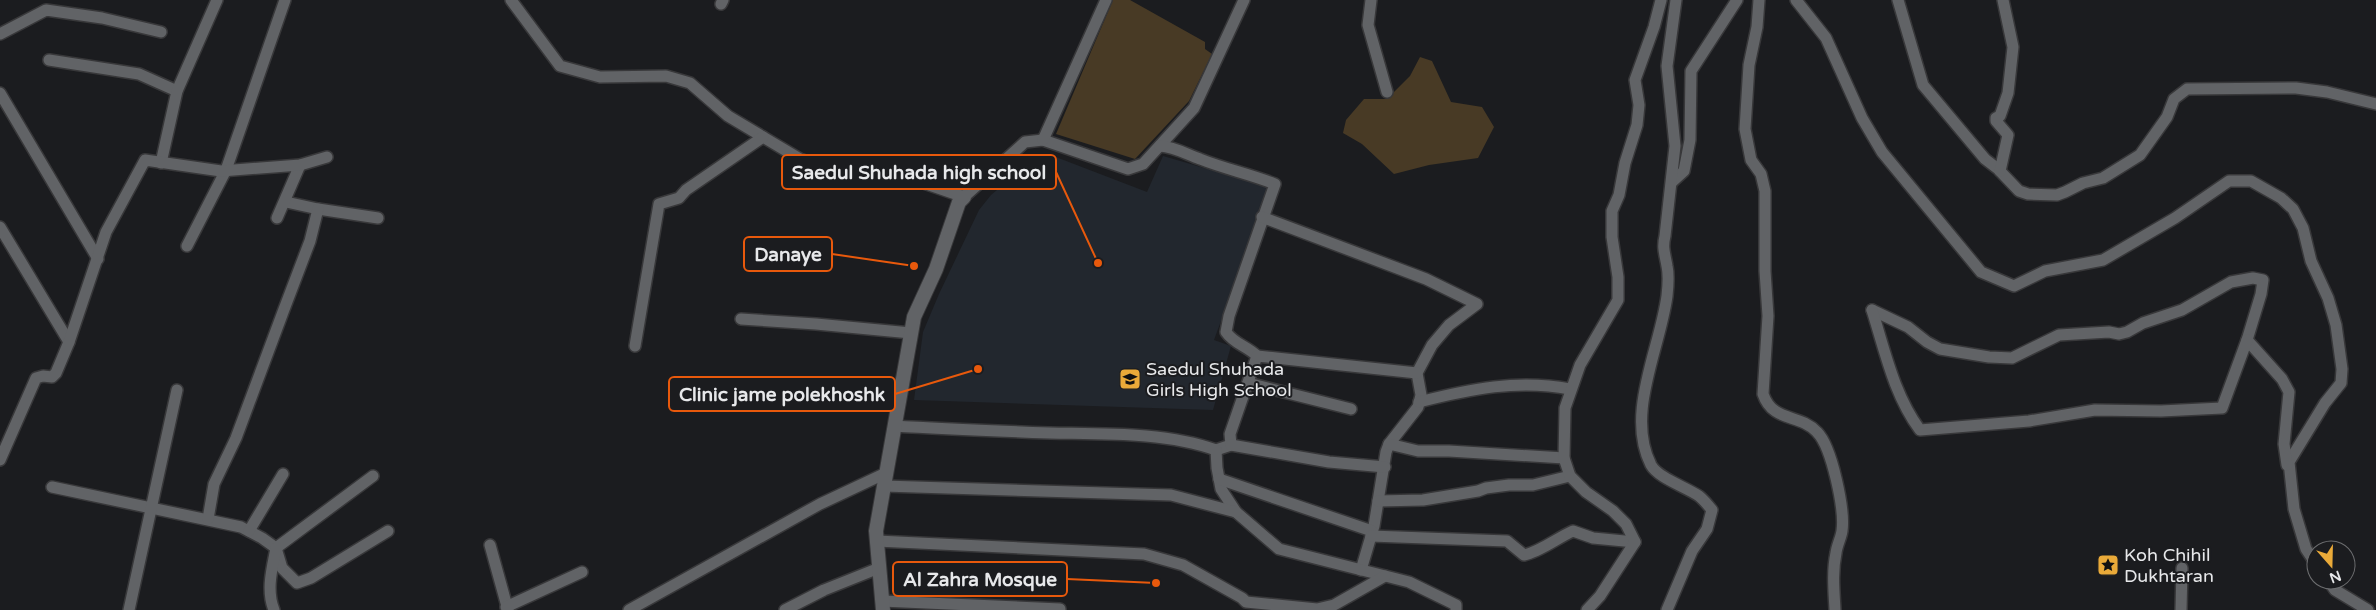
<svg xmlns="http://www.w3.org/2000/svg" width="2376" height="610" font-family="'Varela Round',sans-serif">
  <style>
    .built { fill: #22272e }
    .green { fill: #483a25 }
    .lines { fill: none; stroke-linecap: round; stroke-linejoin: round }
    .minor-casing { stroke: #38383a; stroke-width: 14 }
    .tertiary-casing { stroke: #38383a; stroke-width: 16 }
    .minor { stroke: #616366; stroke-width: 11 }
    .tertiary { stroke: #616366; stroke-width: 14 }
    .labels { text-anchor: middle; stroke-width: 4; stroke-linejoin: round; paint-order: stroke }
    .poi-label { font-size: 18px; fill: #e7e8ea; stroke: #1b1c1f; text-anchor: start }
    .leader { fill: none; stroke: #e8590c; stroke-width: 2 }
    .callout-dot { fill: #e8590c; stroke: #1b1c1f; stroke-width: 2 }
    .callout { fill: #1b1c1f; stroke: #e8590c; stroke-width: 2 }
    .callout-label { font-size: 19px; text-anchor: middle; font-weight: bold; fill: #e7e8ea }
  </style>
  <rect width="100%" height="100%" fill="#1b1c1f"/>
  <polygon class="built" points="1048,154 1147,192 1163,156 1270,187 1214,340 1231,346 1213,410 914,400 923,332 939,294 979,210 991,195 1032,161"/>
  <g class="green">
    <polygon points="1113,0 1130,0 1205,42 1205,49 1212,54 1189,101 1135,159 1056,134"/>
    <polygon points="1420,57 1432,61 1451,102 1482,107 1494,127 1478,158 1429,165 1394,174 1362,144 1343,133 1346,120 1364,99 1387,99 1410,76"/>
  </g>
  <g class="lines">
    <g class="minor-casing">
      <g id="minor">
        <polyline points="511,0 560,66 600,77 666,76 690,83 728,116 800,159 827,169 861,166 906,177 964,197 1025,142 1043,140 1128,169 1143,164 1194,108 1244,0"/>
        <polyline points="1371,0 1368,25 1387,92"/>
        <path d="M1759,0l-2,27 -8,38 -4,64 6,31 10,14 4,17v80l3,45 -5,78c10,29 36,19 54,38 15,15 28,78 25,99 -1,7 -5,14 -6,22 -4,19 -2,38 -1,57"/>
        <polyline points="1796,0 1826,38 1862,118 1882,152 1981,272 2014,286 2045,271 2103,260 2175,218 2229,181 2251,181 2281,198 2293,209 2303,228 2311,261 2328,298 2336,325 2342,369 2341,383 2325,403 2289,462 2294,509 2306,549 2316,564"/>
        <polyline points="1898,0 1923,85 1985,159 1998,169 2019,191 2028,194 2057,195 2065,192 2083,183 2103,178 2140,155 2167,117 2174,99 2187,89 2296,88 2327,92 2376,104"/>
        <polyline points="721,4 723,0"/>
        <polyline points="0,34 46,10 102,18 161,32"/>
        <polyline points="49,60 139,74 177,91"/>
        <polyline points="0,93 98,259"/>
        <polyline points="1043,140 1106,0"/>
        <path d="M1160,146c15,1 26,8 40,13 25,10 50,15 75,25l-46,132 -3,16c8,12 21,14 31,24l-27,78 1,11 -15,5"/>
        <polyline points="161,163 177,91 217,0"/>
        <polyline points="2000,171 2008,135 1996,121 1996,118 2000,116 2008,93 2013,47 2003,0"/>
        <polyline points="1672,182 1684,171 1690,140 1691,71 1737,0"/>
        <polyline points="286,202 318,209 378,218"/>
        <polyline points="1262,217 1426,279 1477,304 1449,325 1432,345 1417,373 1421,395 1418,407 1389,444 1386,452 1374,526 1361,570"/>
        <polyline points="277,218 300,165"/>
        <polyline points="0,227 69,342"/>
        <polyline points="187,246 226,170 285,0"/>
        <polyline points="1872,310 1908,327 1927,342 1940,349 1989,357 2012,358 2059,335 2109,332 2119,334 2127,332 2143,323 2182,310 2231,282 2253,278 2263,280 2261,294 2247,340 2282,379 2289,392 2284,444 2287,465"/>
        <path d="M1872,310c13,41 22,85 48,120l109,-9 66,-11 66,1 61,-3 25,-68"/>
        <polyline points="741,319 816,324 911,333"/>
        <polyline points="635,346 659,204 679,198 686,190 763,137"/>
        <polyline points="1257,356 1417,373"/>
        <polyline points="1248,383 1351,409"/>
        <path d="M1419,402c51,-13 99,-23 151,-13"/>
        <path d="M894,426c52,3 104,5 156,7 54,1 116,-1 166,17l1,18 4,21 15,23 43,37 130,33 47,23v5"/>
        <polyline points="1389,444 1418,451 1449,451 1564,458"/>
        <polyline points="1231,445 1329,462 1385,467"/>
        <polyline points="0,460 36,378 43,376 52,377 56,373 69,342 106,232 145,160 221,171 300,165 327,157"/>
        <polyline points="1219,479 1372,531"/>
        <polyline points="884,486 1171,495 1236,512"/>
        <polyline points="52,487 241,527 262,538 276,548 282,568 297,583 311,578 388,531"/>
        <polyline points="1378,501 1423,500 1478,491 1486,488 1509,485 1533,485 1570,476"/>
        <polyline points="208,519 214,484 236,438 283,312 310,241 318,209"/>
        <polyline points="249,531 283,474"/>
        <path d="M1371,536l136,5 17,14c16,-3 33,-17 49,-24l20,7 42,4"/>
        <polyline points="877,541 1144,554 1183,565 1242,598 1246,602 1317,609 1334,605 1385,576"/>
        <polyline points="490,545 508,610"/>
        <polyline points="2328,580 2335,590 2368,610"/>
        <polyline points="882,601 1060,609"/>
        <polyline points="506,607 582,572"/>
        <polyline points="129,610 177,390"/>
        <path d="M274,610c-8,-20 -2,-41 2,-62l97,-72"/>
        <polyline points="629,610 820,504 886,473"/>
        <polyline points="785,610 824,590 879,568"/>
        <polyline points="1587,610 1600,596 1635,542 1626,524 1613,511 1586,492 1570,476 1564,458 1565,408 1580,365 1618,300 1618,277 1612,237 1612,211 1619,195 1625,163 1637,125 1639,105 1635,80 1654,27 1661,0"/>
        <path d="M1667,610l25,-59 15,-22 5,-19c-4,-5 -8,-10 -13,-14 -13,-9 -41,-18 -48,-31 -26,-51 9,-116 16,-169 1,-9 2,-21 0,-30 -2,-12 -5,-18 -2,-30l10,-90 -8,-80 9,-66"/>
        <polyline points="2181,610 2182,568"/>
      </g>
    </g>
    <g class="tertiary-casing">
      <polyline id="tertiary" points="883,610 876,531 914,317 936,269 959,202 964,197"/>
    </g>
    <use href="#minor" class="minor"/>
    <use href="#tertiary" class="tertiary"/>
  </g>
  <defs>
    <g id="school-square" transform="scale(1.125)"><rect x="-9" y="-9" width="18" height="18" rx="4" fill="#eaaa39" stroke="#1b1c1f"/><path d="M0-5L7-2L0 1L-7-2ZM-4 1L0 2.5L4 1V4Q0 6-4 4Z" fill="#111"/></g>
    <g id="sight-square" transform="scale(1.125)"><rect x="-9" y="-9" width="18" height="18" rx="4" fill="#eaaa39" stroke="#1b1c1f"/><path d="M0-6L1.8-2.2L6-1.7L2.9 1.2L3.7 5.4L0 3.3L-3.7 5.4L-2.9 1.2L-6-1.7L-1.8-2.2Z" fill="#111"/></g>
  </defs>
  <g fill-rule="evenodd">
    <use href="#school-square" x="1130" y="379"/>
    <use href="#sight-square" x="2108" y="565"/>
  </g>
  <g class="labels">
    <g class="poi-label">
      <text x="1146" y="375">Saedul Shuhada<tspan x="1146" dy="21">Girls High School</tspan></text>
      <text x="2124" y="561">Koh Chihil<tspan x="2124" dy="21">Dukhtaran</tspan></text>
    </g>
  </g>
  <path class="leader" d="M1098 263L1056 172M914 266L832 254M978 369L895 394M1156 583L1067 579"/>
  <g class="callout-dot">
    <circle cx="1098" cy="263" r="5"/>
    <circle cx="914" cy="266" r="5"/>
    <circle cx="978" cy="369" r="5"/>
    <circle cx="1156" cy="583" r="5"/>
  </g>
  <g class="callout">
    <rect x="782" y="155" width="274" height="34" rx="5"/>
    <rect x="744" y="237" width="88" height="34" rx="5"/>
    <rect x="669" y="377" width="226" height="34" rx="5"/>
    <rect x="893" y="562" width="174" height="34" rx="5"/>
  </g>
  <g class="callout-label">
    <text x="919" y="179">Saedul Shuhada high school</text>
    <text x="788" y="261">Danaye</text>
    <text x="782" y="401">Clinic jame polekhoshk</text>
    <text x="980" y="586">Al Zahra Mosque</text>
  </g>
  <g transform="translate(2331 565) rotate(160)"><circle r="24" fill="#1b1c1f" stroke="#6d6e70"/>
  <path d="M0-4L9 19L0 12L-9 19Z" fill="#eaaa39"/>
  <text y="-8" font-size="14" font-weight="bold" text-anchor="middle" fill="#e7e8ea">N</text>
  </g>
</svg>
